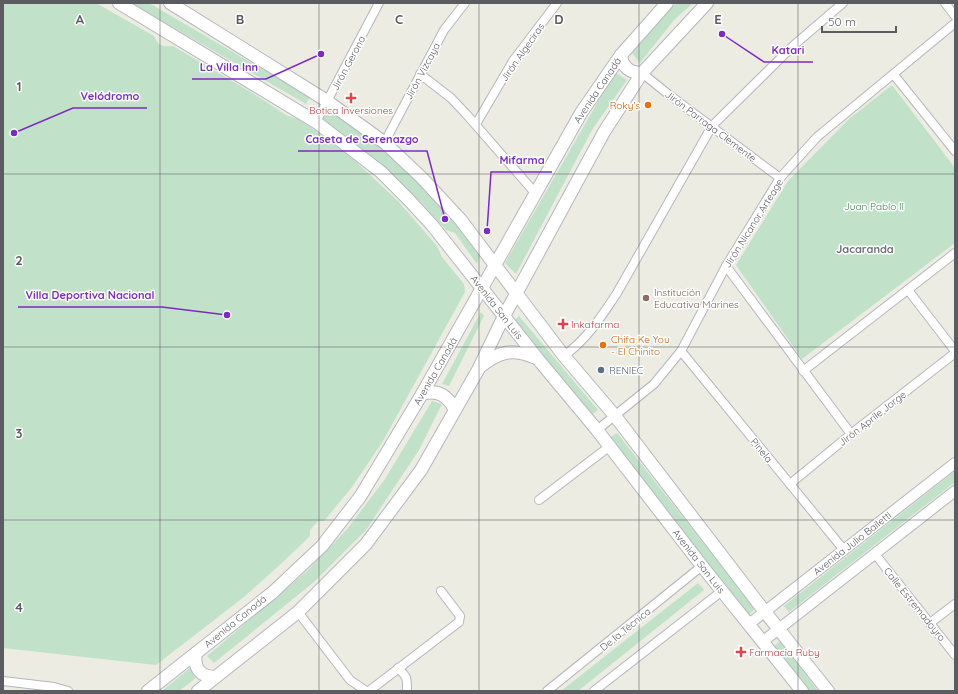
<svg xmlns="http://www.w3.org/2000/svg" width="958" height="694" font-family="Quicksand,sans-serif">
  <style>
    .green { fill: #c1e2c9 }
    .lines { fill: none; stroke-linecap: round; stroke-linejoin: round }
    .minor-casing { stroke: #b5b6bc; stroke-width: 10 }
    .tertiary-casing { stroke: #b5b6bc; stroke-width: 12 }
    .secondary-casing { stroke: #b6b7be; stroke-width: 14 }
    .minor { stroke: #fff; stroke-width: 8 }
    .tertiary { stroke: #fff; stroke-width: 10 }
    .secondary { stroke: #fff; stroke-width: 12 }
    .grid { fill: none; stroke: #5b5c62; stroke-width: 1; stroke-opacity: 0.55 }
    .health-dot { fill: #e0444e; stroke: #fff; stroke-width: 1.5 }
    .food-dot { fill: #e8710a; stroke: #fff; stroke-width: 1.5 }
    .education-dot { fill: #8d6e63; stroke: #fff; stroke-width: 1.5 }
    .service-dot { fill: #5c6f8a; stroke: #fff; stroke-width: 1.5 }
    .labels { text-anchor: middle; stroke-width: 3; stroke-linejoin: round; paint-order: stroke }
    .street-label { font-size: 10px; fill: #5b5c62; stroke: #fff }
    .food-label { font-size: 10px; fill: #c56008; stroke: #fff; text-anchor: end }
    .health-label { font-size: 10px; fill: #be3a42; stroke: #fff; text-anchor: start }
    .park-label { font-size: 10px; fill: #3b814f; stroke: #fff }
    .education-label { font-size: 10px; fill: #785e54; stroke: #fff; text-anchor: start }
    .service-label { font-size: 10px; fill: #4e5e75; stroke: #fff; text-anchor: start }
    .neighbourhood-label { font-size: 11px; font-weight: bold; fill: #6c6e74; stroke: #fff }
    .grid-label { font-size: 13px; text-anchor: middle; font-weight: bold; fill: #5b5c62; stroke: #fff; stroke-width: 3; stroke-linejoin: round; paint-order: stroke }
    .leader { fill: none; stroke: #7b2cbf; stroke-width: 1.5 }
    .callout-dot { fill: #7b2cbf; stroke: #fff; stroke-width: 1.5 }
    .callout-label { font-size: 11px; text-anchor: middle; font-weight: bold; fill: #7b2cbf; stroke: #fff; stroke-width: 3; stroke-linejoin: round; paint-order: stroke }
  </style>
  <rect width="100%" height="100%" fill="#ecece3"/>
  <g class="green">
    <path d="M3,3h93l58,33c4,10 9,11 19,10l81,48 32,21 15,5 52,39 45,42 39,45 5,11 22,27 1,8 -82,149 -31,46 -28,34h-6l-8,9v6l-27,26 -39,35 -88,68 -153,-17z"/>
    <polygon points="131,3 149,3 310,97 306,104"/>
    <polygon points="676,3 693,3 674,20 640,63 632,53"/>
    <polygon points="615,72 627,80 592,130 516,274 505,263"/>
    <polygon points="892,85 955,168 955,243 802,359 736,265 788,181 849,119"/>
    <path d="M329,106c30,24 62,47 90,75 23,22 43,47 62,72l-4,11 -22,-31 -9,-3 -24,-27 -36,-33 -65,-49z"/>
    <polygon points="481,312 484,316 449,386 442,384"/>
    <polygon points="519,316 598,410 591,415 515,320"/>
    <polygon points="432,401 442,404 419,450 366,530 314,582 214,663 207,656 307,571 348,528 385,479"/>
    <polygon points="617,433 755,609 747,616 608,439"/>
    <polygon points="955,471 955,482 789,612 784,606"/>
    <polygon points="698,583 704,590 578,691 561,691"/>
    <polygon points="780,641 818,691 807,691 772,648"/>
    <polygon points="190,668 196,678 179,691 162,691"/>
  </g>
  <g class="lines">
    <g class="minor-casing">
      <g id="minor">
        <polyline points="945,3 955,16"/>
        <polyline points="642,73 668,94 780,178"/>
        <polyline points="420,74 451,98 467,115 536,194"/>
        <polyline points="894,75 955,151"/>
        <polyline points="316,122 379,3"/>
        <polyline points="476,124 513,61 557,3"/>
        <polyline points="385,143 390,132 444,30 465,3"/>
        <polyline points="726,266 851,434"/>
        <polyline points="908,290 955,351"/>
        <polyline points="681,351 844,550"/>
        <path d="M564,356c24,-18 37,-39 53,-63l95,-167 82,-81 49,-42"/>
        <polyline points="803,371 955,253"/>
        <polyline points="597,430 654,384 681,351 726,266 780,178 817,137 955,23"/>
        <polyline points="790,484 851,434 955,353"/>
        <polyline points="539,500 610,446"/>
        <polyline points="875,554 955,655"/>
        <polyline points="298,612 350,680 366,691"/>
        <polyline points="930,623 955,604"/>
        <path d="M398,668c10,10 9,10 9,23"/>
        <polyline points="3,681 54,687 68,691"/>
        <polyline points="369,691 459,622 460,616 441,591"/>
        <polyline points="547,691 702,566"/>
        <polyline points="594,691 722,591"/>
      </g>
    </g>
    <g class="tertiary-casing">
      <g id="tertiary">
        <polyline points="749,624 955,463"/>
        <polyline points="762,642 955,491"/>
      </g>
    </g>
    <g class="secondary-casing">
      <g id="secondary">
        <polyline points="119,3 316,122 381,172 408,199 432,225 537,358 597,430 702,566 802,691"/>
        <polyline points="170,3 327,101 385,143 422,178 460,219 564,356 615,416 765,612 828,691"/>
        <path d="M621,55c1,12 9,18 21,18"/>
        <path d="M480,367c19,-16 33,-19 56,-9"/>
        <path d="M422,394c16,-5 26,2 33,16"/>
        <path d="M196,653c-3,14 4,24 19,24"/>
        <polyline points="148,691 272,593 322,546 360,497 422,394 581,113 621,55 667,3"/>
        <polyline points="198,691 298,612 366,544 421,470 478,370 504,316 604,132 642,73 707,3"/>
      </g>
    </g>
    <use href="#minor" class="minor"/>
    <use href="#tertiary" class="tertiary"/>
    <use href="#secondary" class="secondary"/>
  </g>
  <path class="grid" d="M160,3v688M319,3v688M479,3v688M639,3v688M798,3v688M3,174h952M3,347h952M3,520h952"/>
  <g class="health-dot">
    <path d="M349 92h4v4h4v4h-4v4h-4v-4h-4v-4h4z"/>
    <path d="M561 318h4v4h4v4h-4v4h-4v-4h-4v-4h4z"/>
    <path d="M739 646h4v4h4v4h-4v4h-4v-4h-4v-4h4z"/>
  </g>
  <g class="food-dot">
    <circle cx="648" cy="105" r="4"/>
    <circle cx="603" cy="345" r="4"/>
  </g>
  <circle class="education-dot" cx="646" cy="298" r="4"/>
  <circle class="service-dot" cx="601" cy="370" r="4"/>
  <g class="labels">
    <g class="street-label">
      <text transform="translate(522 52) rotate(-55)" y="4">Jirón Algeciras</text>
      <text transform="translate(348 63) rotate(-62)" y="4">Jirón Gerona</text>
      <text transform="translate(422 71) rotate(-62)" y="4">Jirón Vizcaya</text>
      <text transform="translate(597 90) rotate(-56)" y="4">Avenida Canadá</text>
      <text transform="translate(711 126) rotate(37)" y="4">Jirón Parraga Clemente</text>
      <text transform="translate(753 223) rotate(-58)" y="4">Jirón Nicanor Arteage</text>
      <text transform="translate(497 307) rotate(52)" y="4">Avenida San Luis</text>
      <text transform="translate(435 371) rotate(-60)" y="4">Avenida Canadá</text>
      <text transform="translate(872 418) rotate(-38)" y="4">Jirón Aprile Jorge</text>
      <text transform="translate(762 450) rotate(51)" y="4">Pinela</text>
      <text transform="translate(852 543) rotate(-38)" y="4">Avenida Julio Bailetti</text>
      <text transform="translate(699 561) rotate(52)" y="4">Avenida San Luis</text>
      <text transform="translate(915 604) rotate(51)" y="4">Calle Estremadoyro</text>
      <text transform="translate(235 621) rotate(-39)" y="4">Avenida Canadá</text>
      <text transform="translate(625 629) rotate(-39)" y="4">De la Técnica</text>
    </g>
    <g class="food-label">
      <text x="640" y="109">Roky's</text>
      <text x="611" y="343" text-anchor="start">Chifa Ke You<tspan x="611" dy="12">- El Chinito</tspan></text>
    </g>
    <g class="health-label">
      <text x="351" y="114" text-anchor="middle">Botica Inversiones</text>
      <text x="571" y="328">Inkafarma</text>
      <text x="749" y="656">Farmacia Ruby</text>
    </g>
    <g class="park-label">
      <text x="874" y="210">Juan Pablo II</text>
    </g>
    <g class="education-label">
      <text x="654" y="296">Institución<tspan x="654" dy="12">Educativa Marines</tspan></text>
    </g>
    <g class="service-label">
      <text x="609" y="374">RENIEC</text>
    </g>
    <g class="neighbourhood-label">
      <text x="865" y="253">Jacaranda</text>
    </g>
  </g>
  <g class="grid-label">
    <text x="80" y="24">A</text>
    <text x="240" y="24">B</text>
    <text x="399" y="24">C</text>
    <text x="559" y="24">D</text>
    <text x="718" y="24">E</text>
    <text x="19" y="91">1</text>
    <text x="19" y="265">2</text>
    <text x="19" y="438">3</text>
    <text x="19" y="612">4</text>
  </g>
  <path class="leader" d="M722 34L764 62H813M321 54L266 79H192M14 133L73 108H147M445 219L427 151H298M487 231L491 172H552M227 315L162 307H18"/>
  <g class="callout-dot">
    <circle cx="722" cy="34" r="4"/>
    <circle cx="321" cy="54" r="4"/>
    <circle cx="14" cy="133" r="4"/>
    <circle cx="445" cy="219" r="4"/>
    <circle cx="487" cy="231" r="4"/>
    <circle cx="227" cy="315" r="4"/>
  </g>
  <g class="callout-label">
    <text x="788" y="54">Katari</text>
    <text x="229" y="71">La Villa Inn</text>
    <text x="110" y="100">Velódromo</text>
    <text x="362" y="143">Caseta de Serenazgo</text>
    <text x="522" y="164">Mifarma</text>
    <text x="90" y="299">Villa Deportiva Nacional</text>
  </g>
  <rect width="958" height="694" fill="none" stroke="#5b5c62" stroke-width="8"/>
  <path d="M822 26v6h74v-6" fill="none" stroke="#5b5c62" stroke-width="2"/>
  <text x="828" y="26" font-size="12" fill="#5b5c62" stroke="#ffffff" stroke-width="3" paint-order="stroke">50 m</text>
</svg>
